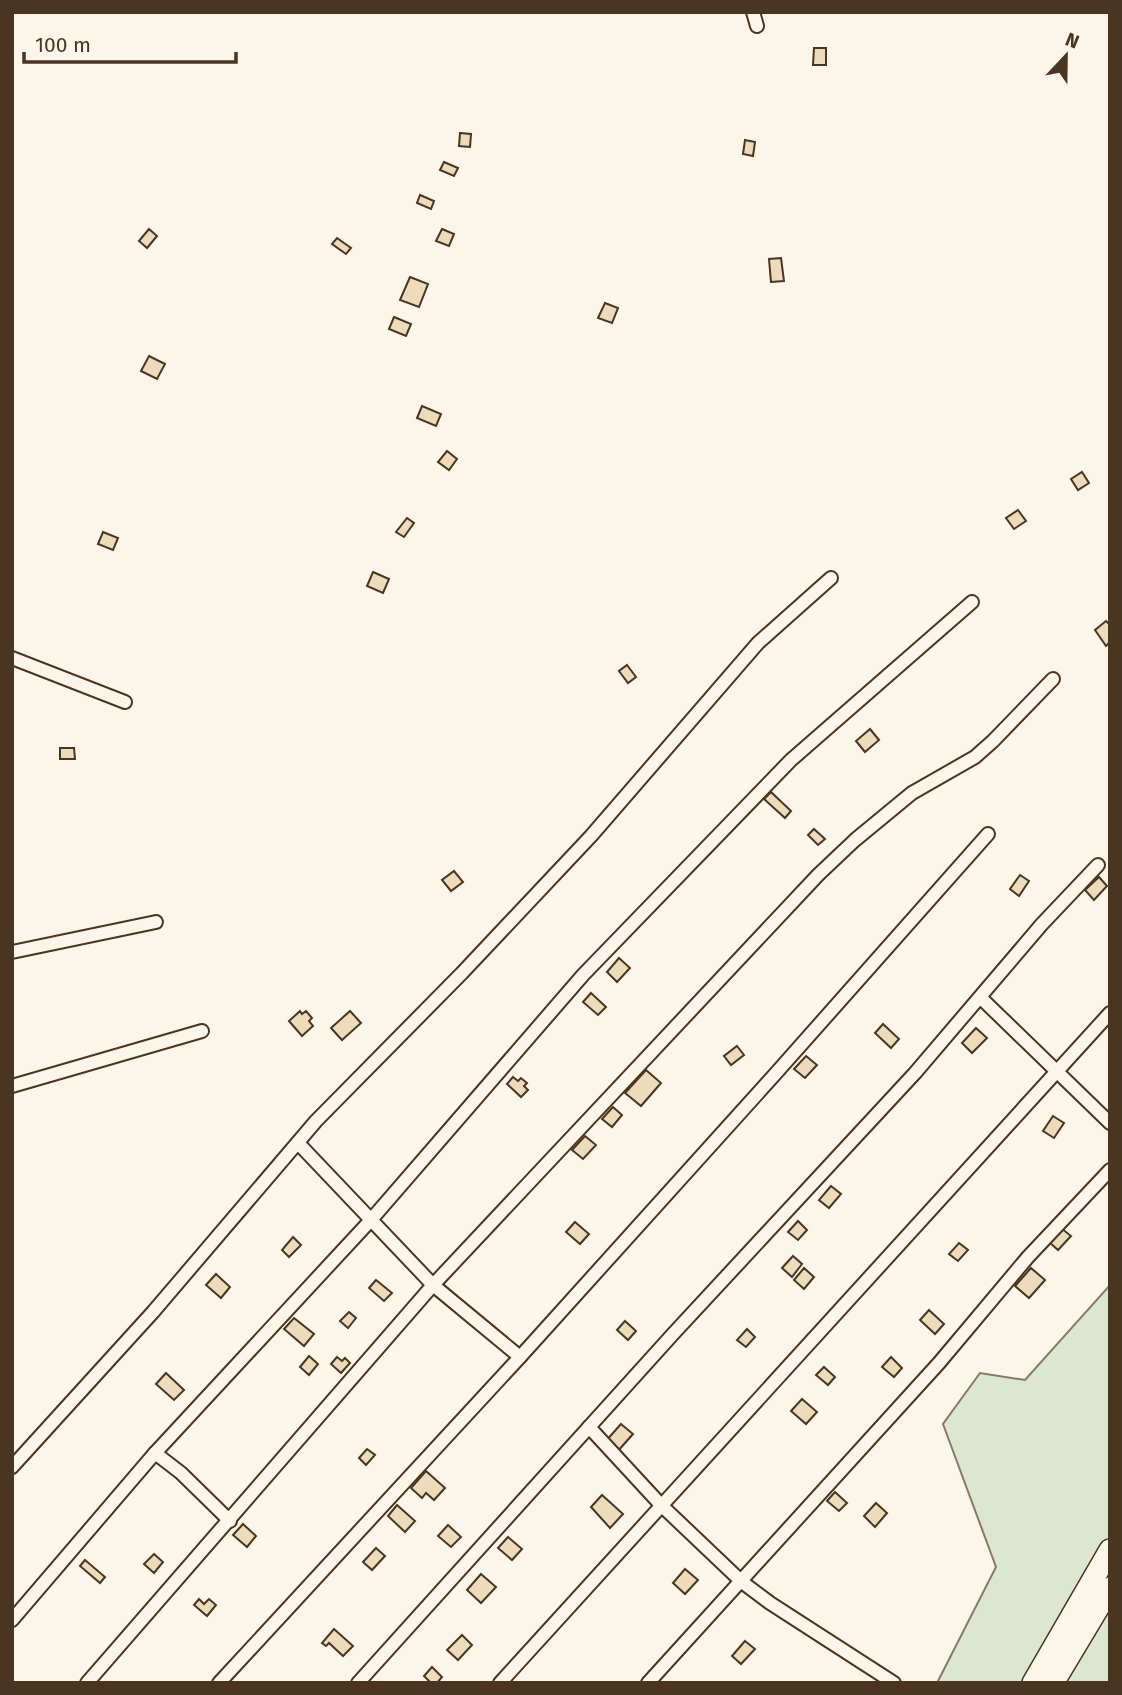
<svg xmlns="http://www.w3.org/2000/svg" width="1122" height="1695" font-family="'Fira Sans',sans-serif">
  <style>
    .green { fill: #dce7d0; stroke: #887966; stroke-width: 2 }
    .building { fill: #ecdcbc; stroke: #4a3520; stroke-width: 2 }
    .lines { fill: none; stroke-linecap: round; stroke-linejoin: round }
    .minor-casing { stroke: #4a3520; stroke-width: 16 }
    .trunk-casing { stroke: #4a3520; stroke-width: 24 }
    .minor { stroke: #fbf6e9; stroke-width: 12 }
    .trunk { stroke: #fbf6e9; stroke-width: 21 }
  </style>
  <rect width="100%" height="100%" fill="#fbf6e9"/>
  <polygon class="green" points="1110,1285 1110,1683 937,1683 996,1567 943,1424 980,1373 1025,1380"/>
  <g class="building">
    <polygon points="814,48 826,48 826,65 813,65"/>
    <polygon points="460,133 471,134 470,147 459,146"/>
    <polygon points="745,140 755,142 753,156 743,154"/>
    <polygon points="444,162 458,168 454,176 440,170"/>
    <polygon points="420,195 434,201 431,209 417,203"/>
    <polygon points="149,229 157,236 147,248 139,241"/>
    <polygon points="442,229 454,234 449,246 436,241"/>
    <polygon points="337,238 351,248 346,254 332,244"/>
    <polygon points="781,258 784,281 771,282 769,259"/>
    <polygon points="410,277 428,284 419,307 400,300"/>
    <polygon points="605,303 618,308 612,323 598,318"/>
    <polygon points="394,317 411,324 406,336 389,329"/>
    <polygon points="149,356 165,364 157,379 141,371"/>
    <polygon points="422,406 441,414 436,426 417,418"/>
    <polygon points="447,451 457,459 449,470 438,462"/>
    <polygon points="1082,472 1089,483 1078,490 1071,479"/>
    <polygon points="1018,510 1026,521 1014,529 1006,518"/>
    <polygon points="407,518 414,523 404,537 396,532"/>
    <polygon points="103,532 118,538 113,550 98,544"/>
    <polygon points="373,572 389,579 383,593 367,586"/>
    <polygon points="1106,621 1110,625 1110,642 1106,646 1095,630"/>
    <polygon points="627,665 636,677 628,683 619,671"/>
    <polygon points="870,729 879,740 865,752 856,741"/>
    <polygon points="60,748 74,748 75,759 60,759"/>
    <polygon points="771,792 791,811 785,818 764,799"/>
    <polygon points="814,829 825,839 818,845 808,835"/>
    <polygon points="454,871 463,882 451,891 442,880"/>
    <polygon points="1020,875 1029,881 1019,896 1010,889"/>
    <polygon points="1099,877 1107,886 1094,900 1085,890"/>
    <polygon points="619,958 630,968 617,982 607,972"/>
    <polygon points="591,993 606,1007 598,1015 583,1002"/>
    <polygon points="300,1011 302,1014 306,1011 312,1018 309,1021 313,1026 302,1036 289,1021"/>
    <polygon points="350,1011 361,1023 342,1040 331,1028"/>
    <polygon points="883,1024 899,1039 891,1048 875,1033"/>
    <polygon points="976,1028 987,1038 972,1053 962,1043"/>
    <polygon points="737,1046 744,1055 731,1065 724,1056"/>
    <polygon points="806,1056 817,1065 805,1078 794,1069"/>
    <polygon points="646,1070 661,1083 641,1106 625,1093"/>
    <polygon points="513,1077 518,1081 521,1078 527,1083 524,1086 528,1090 521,1097 507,1084"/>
    <polygon points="613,1107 622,1115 612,1127 602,1119"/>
    <polygon points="1053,1116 1064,1123 1054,1138 1043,1131"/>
    <polygon points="585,1136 596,1145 583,1159 572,1150"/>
    <polygon points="831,1186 841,1194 829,1208 819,1200"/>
    <polygon points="798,1221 807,1230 798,1240 788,1232"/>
    <polygon points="575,1222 589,1234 580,1244 566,1232"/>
    <polygon points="1061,1228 1071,1236 1058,1250 1049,1242"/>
    <polygon points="293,1237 301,1245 289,1257 282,1250"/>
    <polygon points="959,1243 968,1250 958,1261 949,1254"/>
    <polygon points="793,1256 802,1264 792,1277 782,1268"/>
    <polygon points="804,1268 814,1277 804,1289 794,1280"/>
    <polygon points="1031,1268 1045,1280 1029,1298 1015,1286"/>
    <polygon points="216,1274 230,1287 221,1298 206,1285"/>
    <polygon points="376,1280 392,1293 384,1301 369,1288"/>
    <polygon points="929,1310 944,1324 935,1334 920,1320"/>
    <polygon points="349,1312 356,1318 348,1328 340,1321"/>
    <polygon points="294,1318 314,1334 304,1346 284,1329"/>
    <polygon points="625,1321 636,1331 628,1340 617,1330"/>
    <polygon points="747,1329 755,1337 746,1347 737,1340"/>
    <polygon points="309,1356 318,1364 309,1375 300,1367"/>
    <polygon points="337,1357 342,1361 345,1358 350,1363 341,1373 331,1364"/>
    <polygon points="891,1357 902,1368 894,1377 882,1367"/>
    <polygon points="824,1367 835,1377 828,1385 816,1375"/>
    <polygon points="166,1373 184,1390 174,1400 156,1384"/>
    <polygon points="802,1399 817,1412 806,1424 791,1411"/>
    <polygon points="621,1424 633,1434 617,1452 605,1442"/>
    <polygon points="367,1449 375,1455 366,1465 359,1458"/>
    <polygon points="426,1471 445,1488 434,1500 426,1493 422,1498 411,1488"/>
    <polygon points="835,1492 847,1503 839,1511 827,1501"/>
    <polygon points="602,1495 623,1514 610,1528 591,1507"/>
    <polygon points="876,1503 887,1513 875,1527 864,1516"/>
    <polygon points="397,1505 415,1521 405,1532 388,1516"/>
    <polygon points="243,1524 256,1536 247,1547 233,1535"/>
    <polygon points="448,1525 461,1537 451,1547 438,1536"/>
    <polygon points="508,1537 522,1549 512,1560 498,1548"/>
    <polygon points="376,1548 385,1556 372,1570 363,1562"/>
    <polygon points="154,1554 163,1562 154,1573 144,1564"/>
    <polygon points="85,1560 105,1577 100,1583 80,1566"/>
    <polygon points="685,1569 698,1580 685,1594 673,1583"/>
    <polygon points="481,1574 496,1587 481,1603 467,1590"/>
    <polygon points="199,1599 204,1604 209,1599 216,1605 207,1616 194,1605"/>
    <polygon points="334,1629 353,1646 343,1656 329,1643 326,1646 322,1643"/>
    <polygon points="462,1635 472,1645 458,1660 447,1650"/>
    <polygon points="745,1641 755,1649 741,1664 732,1656"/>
    <polygon points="432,1667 442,1677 437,1683 431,1683 424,1676"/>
  </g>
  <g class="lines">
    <g class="minor-casing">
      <g id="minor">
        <polyline points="753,12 757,26"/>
        <polyline points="12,658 125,702"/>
        <polyline points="12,952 156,922"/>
        <polyline points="981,998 1110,1123"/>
        <polyline points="12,1086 202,1031"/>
        <polyline points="298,1143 433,1285 520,1357"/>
        <polyline points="589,1427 661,1505 742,1582 770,1603 894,1683"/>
        <polyline points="155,1453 181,1473 230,1521"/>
        <polyline points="12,1467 153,1312 316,1121 462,973 591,836 758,643 831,578"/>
        <polyline points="12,1620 155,1453 370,1221 583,975 791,760 972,602"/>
        <polyline points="87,1683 433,1285 818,875 855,840 912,793 975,757 993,741 1053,679"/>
        <polyline points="219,1683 520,1357 777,1072 988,834"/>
        <polyline points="358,1683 673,1334 915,1073 1042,924 1098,865"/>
        <polyline points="500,1683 1110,1013"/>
        <polyline points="648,1683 939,1363 1028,1257 1110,1170"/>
      </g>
    </g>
    <g class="trunk-casing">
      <g id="trunk">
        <polyline points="1033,1683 1110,1550"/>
        <polyline points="1053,1683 1110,1588"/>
      </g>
    </g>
    <use href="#minor" class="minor"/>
    <use href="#trunk" class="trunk"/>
  </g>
  <rect width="1122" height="1695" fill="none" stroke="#4a3520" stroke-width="28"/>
  <g transform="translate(1066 56) rotate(22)" stroke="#fbf6e9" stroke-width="5" paint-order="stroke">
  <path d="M0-5L12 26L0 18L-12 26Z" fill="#4a3520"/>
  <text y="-10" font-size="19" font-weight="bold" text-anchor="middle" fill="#4a3520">N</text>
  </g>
  <path d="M24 52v10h212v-10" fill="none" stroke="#4a3520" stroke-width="3.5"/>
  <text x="35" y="52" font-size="21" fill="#4a3520" stroke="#fbf6e9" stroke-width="5" paint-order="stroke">100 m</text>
</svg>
